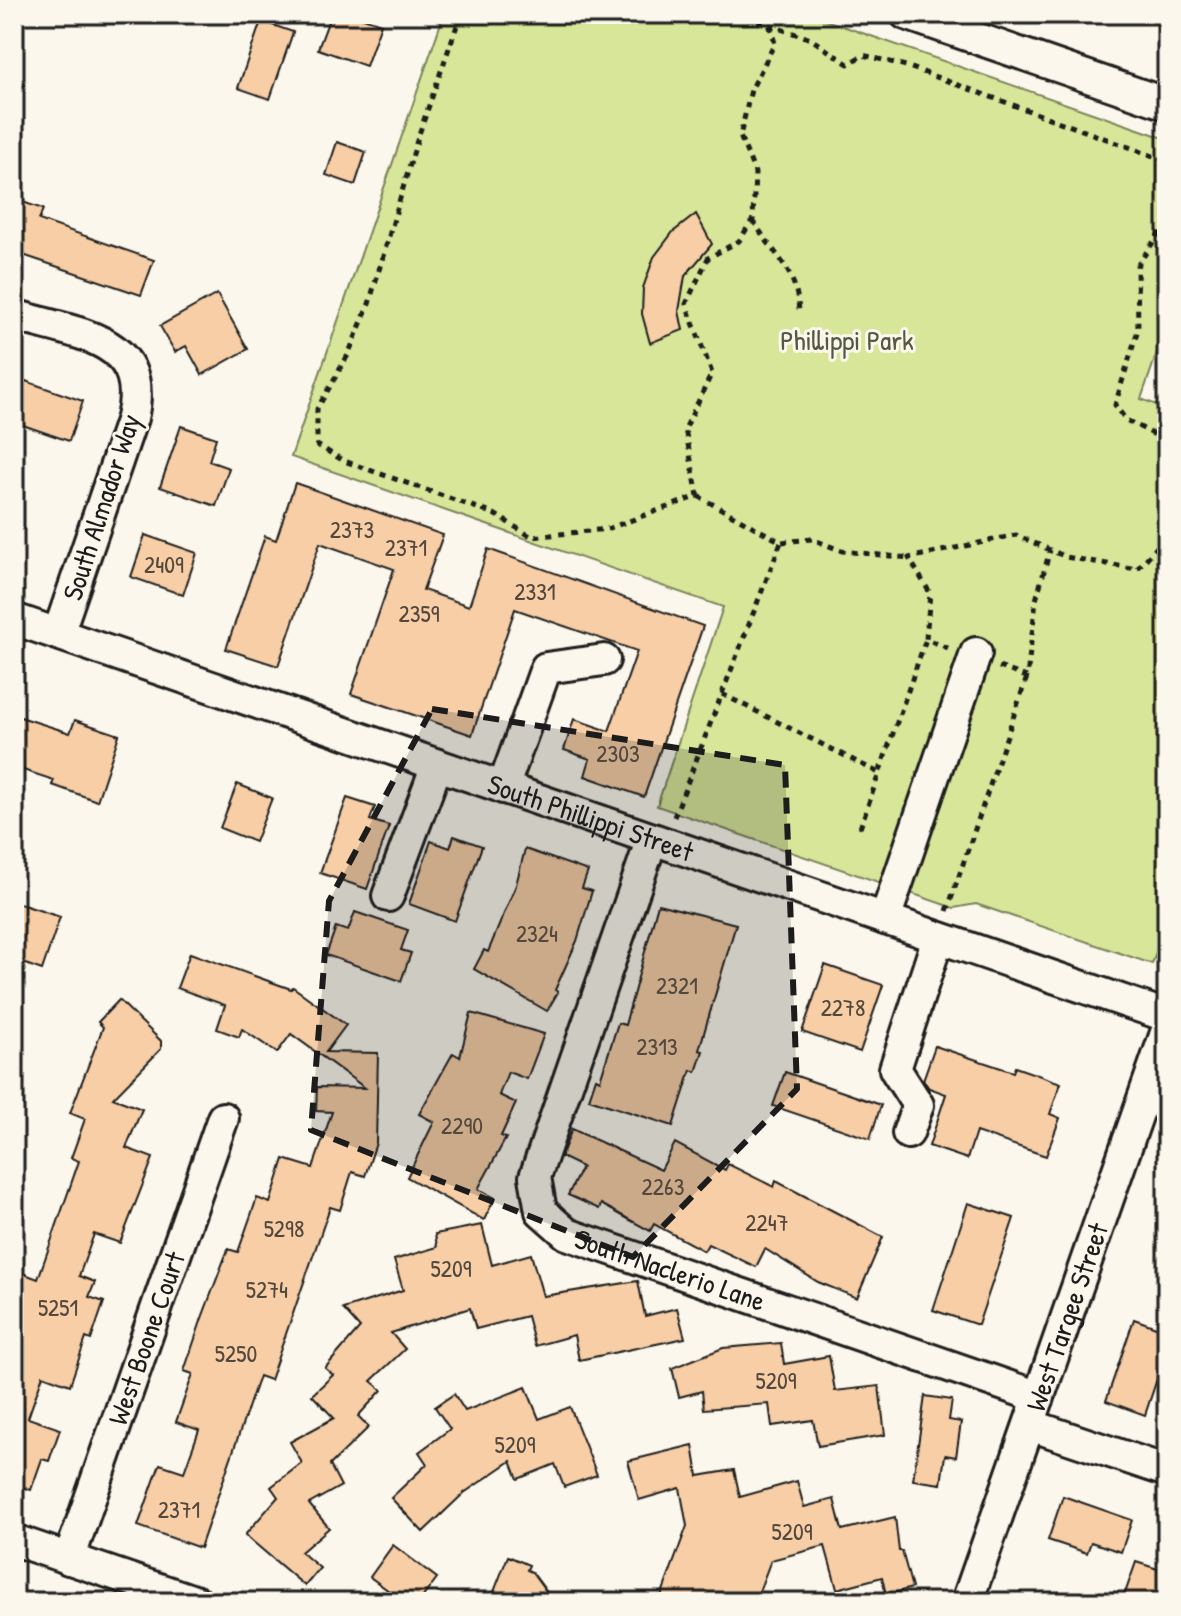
<svg xmlns="http://www.w3.org/2000/svg" width="1181" height="1616" font-family="'Patrick Hand',sans-serif">
  <style>
    .green { fill: #d7e699; stroke: #7a815a; stroke-width: 2 }
    .building { fill: #f7cea6; stroke: #1c1c1c; stroke-width: 2 }
    .lines { fill: none; stroke-linecap: round; stroke-linejoin: round }
    .minor-casing { stroke: #1c1c1c; stroke-width: 36 }
    .path { stroke: #1c1c1c; stroke-width: 5; stroke-dasharray: 6 6; stroke-linecap: butt }
    .minor { stroke: #fbf7ec; stroke-width: 30 }
    .marked { fill: #1c1c1c; fill-opacity: 0.2; stroke: #1c1c1c; stroke-width: 6; stroke-dasharray: 16 10; stroke-linejoin: round }
    .labels { text-anchor: middle; stroke-width: 6; stroke-linejoin: round; paint-order: stroke }
    .number-label { font-size: 24px; fill: #53483e }
    .park-label { font-size: 28px; fill: #545942; stroke: #fbf7ec }
    .street-label { font-size: 28px; fill: #1c1c1c; stroke: #fbf7ec }
  </style>
  <rect width="100%" height="100%" fill="#fbf7ec"/>
  <filter id="ink" filterUnits="userSpaceOnUse"><feTurbulence type="fractalNoise" baseFrequency=".0125" numOctaves="2"/><feDisplacementMap in="SourceGraphic" scale="16" xChannelSelector="R" yChannelSelector="G"/><feConvolveMatrix kernelMatrix="1 2 1 2 8 2 1 2 1" color-interpolation-filters="sRGB"/></filter>
  <g filter="url(#ink)">
    <polygon class="green" points="444,14 808,14 1167,139 1167,324 1141,399 1167,409 1167,921 1152,964 976,904 954,908 657,806 723,607 291,457"/>
    <g class="building">
      <polygon points="331,14 352,14 381,24 366,66 318,49"/>
      <polygon points="261,21 293,32 270,99 238,88"/>
      <polygon points="337,142 366,152 355,185 326,175"/>
      <polygon points="14,199 43,209 39,220 154,260 141,295 14,252"/>
      <polygon points="696,214 712,244 685,276 679,311 683,330 650,343 642,314 643,288 654,257 673,232"/>
      <polygon points="217,294 248,349 202,375 186,346 175,352 160,326"/>
      <polygon points="14,377 83,401 69,441 14,422"/>
      <polygon points="181,426 216,438 209,461 229,468 216,506 160,487"/>
      <polygon points="295,483 443,535 423,590 469,606 488,549 703,626 644,797 585,776 590,759 564,750 574,719 609,731 637,651 515,609 472,735 402,711 351,694 394,569 320,543 278,666 226,649 265,536 276,540"/>
      <polygon points="145,535 197,553 183,595 131,577"/>
      <polygon points="14,715 70,733 75,720 119,735 97,801 52,785 54,780 14,767"/>
      <polygon points="237,784 272,798 255,842 220,828"/>
      <polygon points="347,798 375,807 370,820 389,826 367,889 320,873"/>
      <polygon points="454,836 482,846 455,921 409,904 431,841 450,848"/>
      <polygon points="525,849 588,871 582,888 592,891 577,941 555,990 558,992 547,1011 474,969 484,950 488,952 516,885"/>
      <polygon points="14,902 60,917 42,970 14,960"/>
      <polygon points="658,904 736,924 699,1050 703,1051 696,1072 691,1070 673,1126 589,1099 596,1078 600,1080 618,1023 625,1025"/>
      <polygon points="355,912 408,930 401,950 411,953 401,981 326,955 336,927 348,931"/>
      <polygon points="190,953 291,989 293,987 346,1025 326,1052 378,1053 376,1143 365,1176 352,1172 340,1210 330,1207 270,1380 259,1376 200,1548 138,1526 160,1464 184,1472 199,1430 176,1422 193,1374 184,1371 202,1318 228,1249 238,1252 257,1198 270,1203 284,1159 313,1168 332,1112 316,1111 317,1087 365,1088 291,1034 277,1053 242,1029 239,1037 217,1029 225,1005 177,988"/>
      <polygon points="825,965 883,985 860,1052 802,1032"/>
      <polygon points="119,1000 161,1041 161,1049 113,1098 142,1109 126,1148 153,1158 120,1243 94,1234 79,1276 95,1282 89,1297 104,1302 91,1340 86,1338 70,1385 43,1375 28,1418 60,1429 49,1461 42,1459 31,1490 14,1484 14,1346 24,1317 14,1313 14,1270 38,1279 79,1161 71,1158 85,1119 70,1113 103,1027 98,1022"/>
      <polygon points="471,1013 544,1034 527,1079 508,1072 499,1095 516,1103 501,1136 506,1138 478,1189 495,1198 484,1220 407,1177 434,1122 419,1114 453,1053 460,1057"/>
      <polygon points="935,1046 1013,1072 1015,1067 1061,1083 1050,1114 1060,1118 1046,1156 976,1132 967,1159 929,1146 946,1094 929,1088 923,1080"/>
      <polygon points="785,1072 881,1105 870,1139 773,1106"/>
      <polygon points="572,1129 661,1170 675,1143 725,1170 728,1164 774,1187 776,1181 883,1237 857,1298 818,1282 765,1249 756,1267 708,1244 704,1251 654,1224 650,1231 601,1204 599,1209 568,1195 582,1167 561,1157"/>
      <polygon points="968,1203 1014,1218 978,1325 933,1310"/>
      <polygon points="482,1225 492,1265 531,1254 543,1296 638,1281 645,1316 677,1308 685,1338 579,1360 574,1335 535,1346 527,1316 476,1329 470,1308 391,1333 405,1349 371,1381 382,1390 358,1416 369,1427 330,1465 341,1486 309,1504 329,1528 301,1552 320,1568 305,1586 245,1535 278,1497 271,1487 302,1463 290,1442 334,1418 312,1395 333,1375 325,1368 360,1328 343,1309 403,1290 394,1260 437,1247 435,1234"/>
      <polygon points="1134,1319 1167,1331 1167,1349 1145,1415 1106,1401"/>
      <polygon points="781,1343 784,1364 829,1356 835,1391 879,1386 885,1435 818,1446 813,1420 772,1426 769,1404 704,1409 702,1391 679,1397 672,1368 723,1348"/>
      <polygon points="526,1387 539,1419 570,1407 597,1475 564,1487 555,1464 518,1479 511,1461 464,1493 423,1532 391,1498 427,1464 419,1452 450,1429 435,1407 454,1394 465,1411"/>
      <polygon points="925,1396 952,1400 949,1420 961,1422 956,1457 945,1455 941,1484 913,1480"/>
      <polygon points="693,1445 698,1476 734,1470 740,1497 797,1481 804,1507 834,1499 842,1530 895,1517 899,1551 902,1551 912,1588 886,1595 882,1577 837,1589 825,1546 771,1560 755,1602 659,1602 687,1526 680,1488 639,1500 628,1461"/>
      <polygon points="1063,1496 1132,1520 1121,1552 1091,1542 1087,1553 1048,1540"/>
      <polygon points="393,1545 437,1578 419,1602 404,1602 370,1577"/>
      <polygon points="508,1556 529,1565 527,1570 532,1572 554,1602 490,1602"/>
      <polygon points="1136,1562 1167,1572 1167,1602 1122,1602"/>
    </g>
    <g class="lines">
      <g class="minor-casing">
        <g id="minor">
          <polyline points="906,14 1167,104"/>
          <path d="M14,315c60,19 137,21 118,103l-74,216"/>
          <path id="s1" d="M14,619l1153,397"/>
          <polyline points="503,788 546,668 604,660"/>
          <path id="s2" d="M652,839l-117,338 6,34 26,23 472,163"/>
          <polyline points="388,896 437,765"/>
          <polyline points="885,919 976,653"/>
          <polyline points="908,1133 918,1105 895,1069 938,938"/>
          <polyline points="1030,1425 1167,1471"/>
          <polyline points="14,1540 197,1602"/>
          <path id="s3" d="M69,1559l154,-441"/>
          <path id="s4" d="M967,1602l200,-572"/>
        </g>
      </g>
      <g class="path">
        <polyline points="461,14 418,137 369,304 348,355 317,409 317,445 344,461 494,514 532,537 607,529 698,496 685,429 712,373 686,304 708,258 739,241 753,219 755,173 740,136 751,90 775,43 766,14"/>
        <polyline points="735,14 811,39 848,64 863,55 906,66 1167,161"/>
        <path d="M753,220c22,38 45,49 46,95"/>
        <polyline points="1167,222 1137,266 1138,330 1115,405 1126,420 1167,441"/>
        <polyline points="698,496 781,542 812,539 842,551 909,558"/>
        <polyline points="948,648 926,639 930,593 909,558 1016,535 1066,557 1137,569 1167,536"/>
        <polyline points="999,667 1027,677 1036,600 1050,550"/>
        <polyline points="722,694 879,773"/>
        <polyline points="674,817 781,542"/>
        <polyline points="860,828 926,639"/>
        <polyline points="947,911 1027,677"/>
      </g>
      <use href="#minor" class="minor"/>
    </g>
  </g>
  <path class="marked" d="M432,709l353,56 12,324 -164,168 -322,-127 18,-229z"/>
  <g class="labels">
    <g class="number-label">
      <text x="352" y="538">2373</text>
      <text x="406" y="556">2371</text>
      <text x="164" y="573">2409</text>
      <text x="535" y="600">2331</text>
      <text x="419" y="622">2359</text>
      <text x="618" y="762">2303</text>
      <text x="537" y="942">2324</text>
      <text x="677" y="994">2321</text>
      <text x="843" y="1016">2278</text>
      <text x="657" y="1055">2313</text>
      <text x="462" y="1134">2290</text>
      <text x="663" y="1195">2263</text>
      <text x="767" y="1231">2247</text>
      <text x="284" y="1237">5298</text>
      <text x="451" y="1277">5209</text>
      <text x="267" y="1298">5274</text>
      <text x="58" y="1316">5251</text>
      <text x="236" y="1362">5250</text>
      <text x="776" y="1389">5209</text>
      <text x="515" y="1453">5209</text>
      <text x="179" y="1518">2371</text>
      <text x="792" y="1540">5209</text>
    </g>
    <g class="park-label">
      <text x="847" y="350">Phillippi Park</text>
    </g>
    <g class="street-label">
      <text transform="translate(101 507) rotate(-72)" y="10">South Almador Way</text>
      <text dy="10" stroke="none"><textPath href="#s1" startOffset="610">South Phillippi Street</textPath></text>
      <text dy="10" stroke="none"><textPath href="#s2" startOffset="536">South Naclerio Lane</textPath></text>
      <text dy="10" stroke="none"><textPath href="#s4" startOffset="302">West Targee Street</textPath></text>
      <text dy="10" stroke="none"><textPath href="#s3" startOffset="234">West Boone Court</textPath></text>
    </g>
  </g>
  <rect width="1181" height="1616" fill="none" stroke="#fbf7ec" stroke-width="48"/>
  <rect x="24" y="24" width="1133" height="1568" fill="none" stroke="#1c1c1c" stroke-width="3" filter="url(#ink)"/>
</svg>
